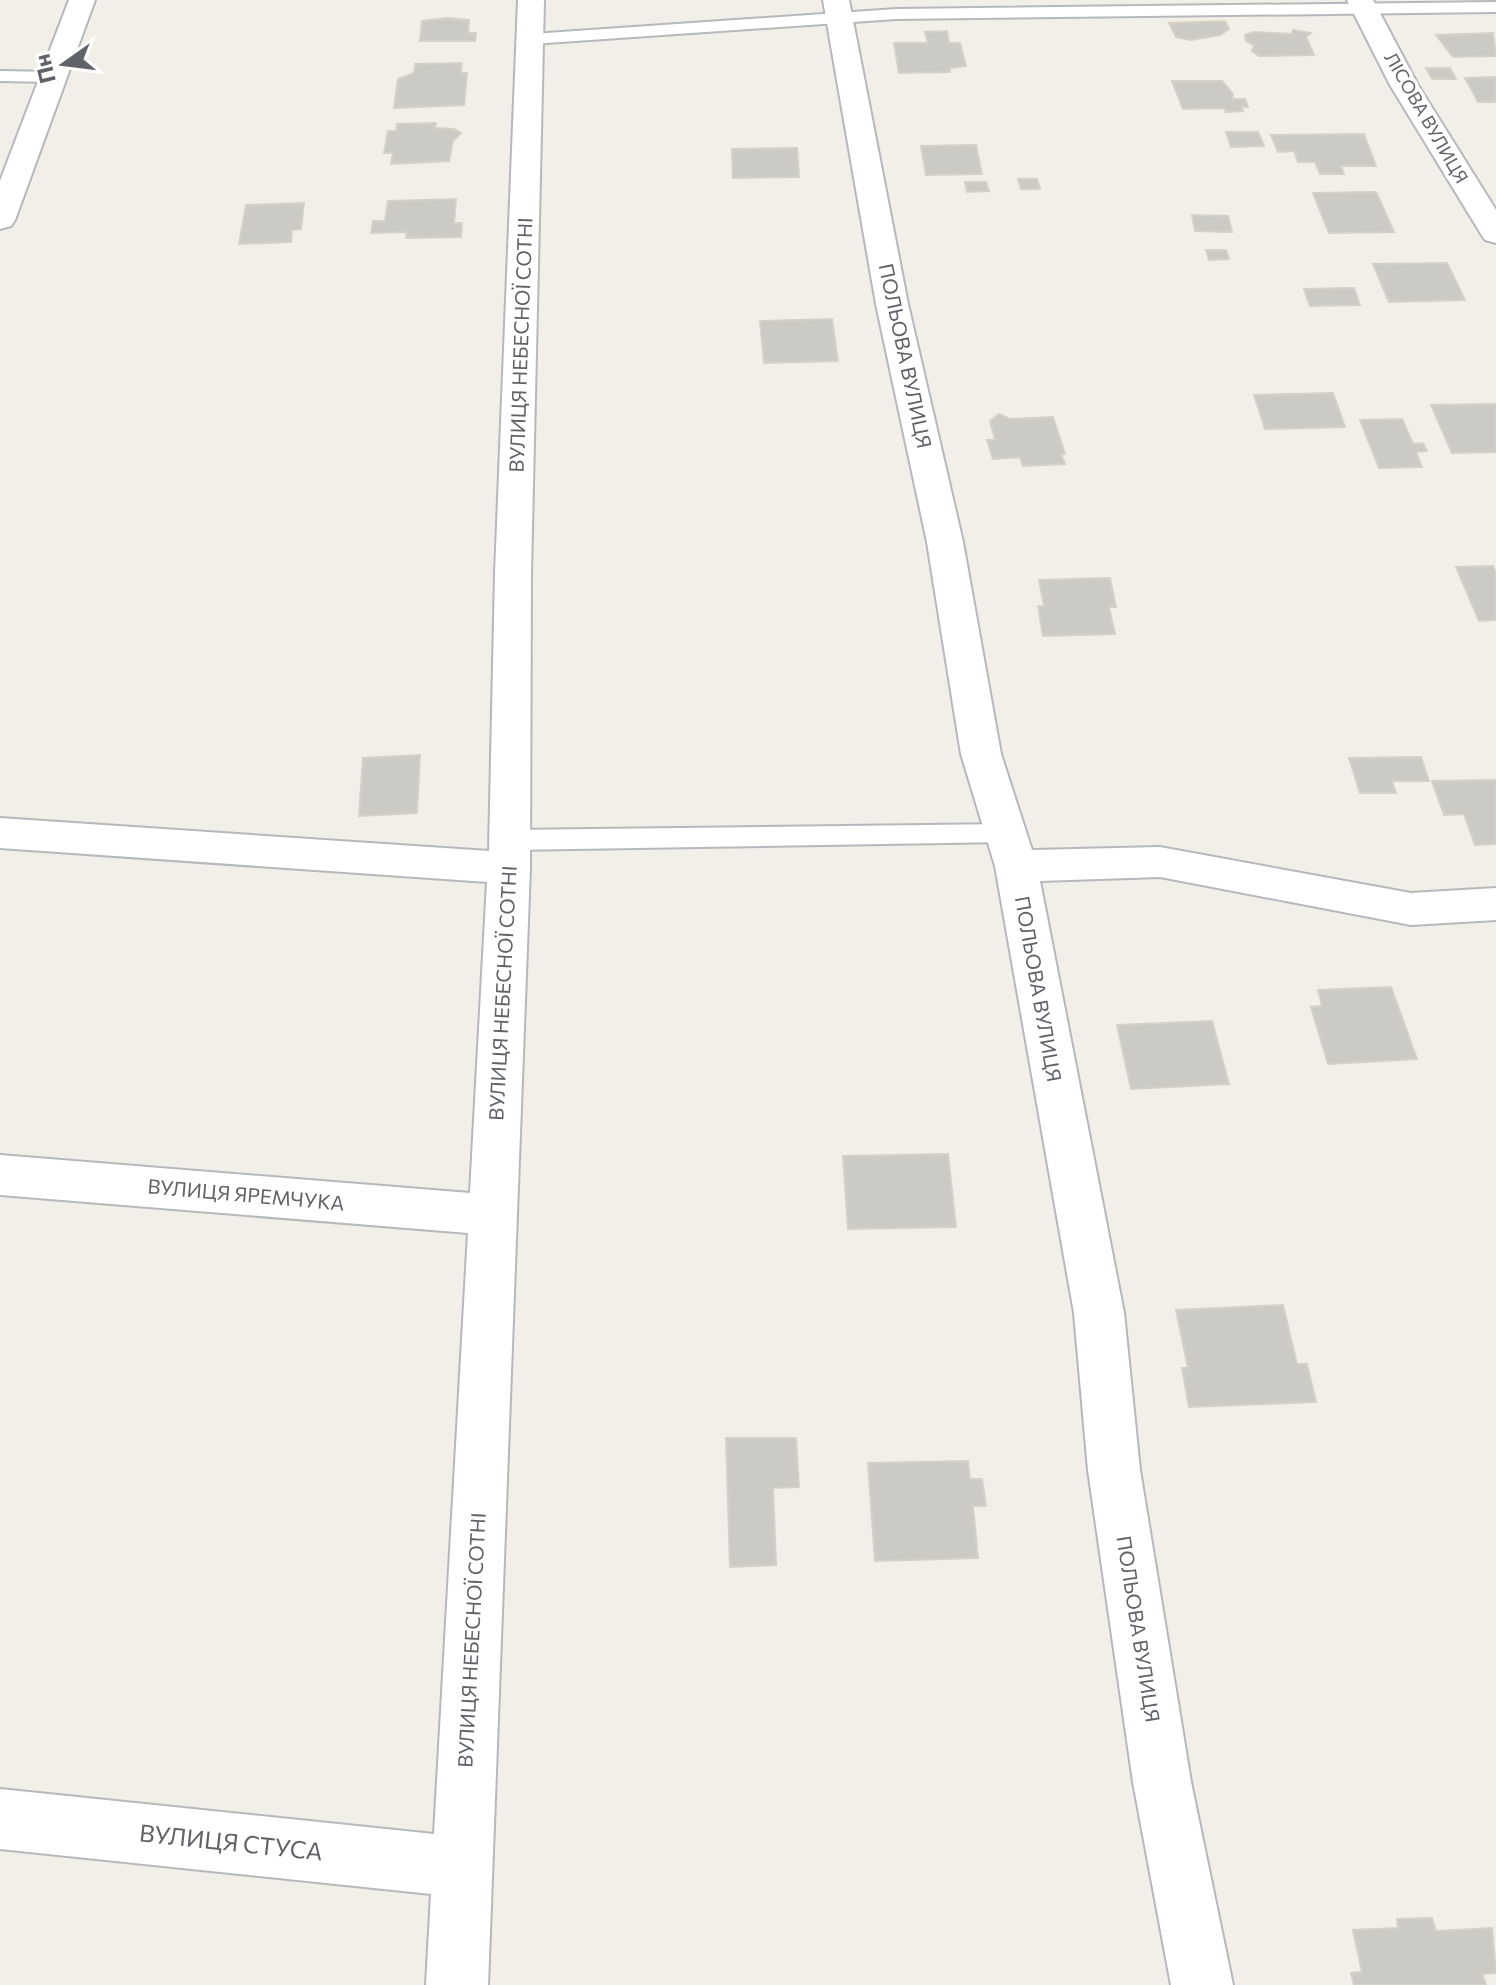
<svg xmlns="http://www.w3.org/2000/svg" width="1496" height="1985" font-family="Commissioner,sans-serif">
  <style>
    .building { fill: #cccac5; stroke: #d6d1c6; stroke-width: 2 }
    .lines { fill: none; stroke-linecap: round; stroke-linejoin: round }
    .lane-casing { stroke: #b5b8bc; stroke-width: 4 }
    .street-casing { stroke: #b5b8bc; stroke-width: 4 }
    .lane { fill: #fff; fill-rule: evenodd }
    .street { fill: #fff; fill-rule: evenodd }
    .labels { text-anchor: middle; stroke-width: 7; stroke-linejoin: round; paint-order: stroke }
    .far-street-label { font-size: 18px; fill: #5f6368; stroke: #fff }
    .street-label { font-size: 20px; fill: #5f6368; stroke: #fff }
    .near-street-label { font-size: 24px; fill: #5f6368; stroke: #fff }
  </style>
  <rect width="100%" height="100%" fill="#f1efe8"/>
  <g class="building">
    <polygon points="447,18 469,20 468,33 476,33 475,41 420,41 422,21"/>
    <polygon points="1225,21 1229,29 1220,35 1191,40 1176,37 1169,23"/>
    <polygon points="1293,30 1311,33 1306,37 1314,55 1259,56 1252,51 1254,45 1246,41 1245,35 1254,32 1292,34"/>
    <polygon points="947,31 949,43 960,43 966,66 950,68 950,72 899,73 894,43 928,43 925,32"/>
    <polygon points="1493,33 1496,56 1453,57 1436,35"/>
    <polygon points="462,63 461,73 467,73 464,105 394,108 398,79 414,73 415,64"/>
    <polygon points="1426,68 1450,68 1456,79 1432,79"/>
    <polygon points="1496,77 1496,102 1478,102 1465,78"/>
    <polygon points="1172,81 1222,81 1233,94 1232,99 1245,99 1248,107 1241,107 1243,111 1226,112 1224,108 1183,109"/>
    <polygon points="436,123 435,128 454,129 461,133 453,141 449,161 391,164 393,153 384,153 388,131 396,131 397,124"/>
    <polygon points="1226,132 1258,132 1264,146 1231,147"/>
    <polygon points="1364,134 1376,166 1341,166 1344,174 1320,174 1315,162 1298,162 1294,151 1278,152 1271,135"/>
    <polygon points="976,145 982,174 926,175 921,146"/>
    <polygon points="797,148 799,177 733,178 732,149"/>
    <polygon points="1018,179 1037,179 1040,189 1021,189"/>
    <polygon points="965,182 986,182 989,191 967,192"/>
    <polygon points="1376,192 1394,232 1329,233 1313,193"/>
    <polygon points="456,199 454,223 462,223 461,237 406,238 407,232 371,233 373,221 385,221 388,201"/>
    <polygon points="304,203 301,229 292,230 291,242 239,244 246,205"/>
    <polygon points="1192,215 1228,216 1232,232 1195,231"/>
    <polygon points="1206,250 1226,250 1229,259 1209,260"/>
    <polygon points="1447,263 1465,300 1389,302 1373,264"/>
    <polygon points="1354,288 1360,305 1310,306 1304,289"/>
    <polygon points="832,319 838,361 764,363 760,321"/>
    <polygon points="1333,393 1345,427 1265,429 1254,395"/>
    <polygon points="1496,404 1496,452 1452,453 1431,405"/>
    <polygon points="999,414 1010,419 1053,417 1065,454 1061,454 1065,464 1023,466 1020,457 993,459 987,440 995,440 990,421"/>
    <polygon points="1402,419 1413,444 1423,443 1427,451 1416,452 1422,467 1379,468 1360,420"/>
    <polygon points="1493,566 1496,573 1496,620 1479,621 1456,567"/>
    <polygon points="1110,578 1116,607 1109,607 1115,634 1043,636 1038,606 1044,606 1039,580"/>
    <polygon points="420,755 417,813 359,816 363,758"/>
    <polygon points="1421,757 1429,781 1392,781 1396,793 1360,793 1349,758"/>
    <polygon points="1496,780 1496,844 1475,845 1464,814 1444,815 1432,781"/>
    <polygon points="1391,987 1417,1059 1328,1064 1311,1007 1322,1006 1318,990"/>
    <polygon points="1212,1021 1229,1084 1131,1089 1117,1025"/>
    <polygon points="948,1154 956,1227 848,1229 843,1156"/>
    <polygon points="1283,1305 1297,1364 1307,1364 1316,1402 1189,1407 1182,1368 1188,1368 1176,1310"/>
    <polygon points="726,1438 796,1438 799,1487 773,1488 776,1565 730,1567"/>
    <polygon points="968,1461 970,1479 982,1479 986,1506 973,1506 978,1558 875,1561 868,1463"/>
    <polygon points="1432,1918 1436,1931 1492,1928 1496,1973 1482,1974 1486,1985 1354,1985 1351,1973 1362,1972 1353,1930 1398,1928 1397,1919"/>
  </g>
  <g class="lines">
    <g class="lane-casing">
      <g id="lane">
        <polygon points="1496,2 1496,12 896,19 532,44 524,39 532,34 896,9"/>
        <polygon points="0,71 54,72 63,77 54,82 0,81"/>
        <polygon points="1007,824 1016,826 1020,833 1016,840 1007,842 510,850 501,847 497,840 501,833 510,830"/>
      </g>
    </g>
    <g class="street-casing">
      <g id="street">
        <polygon points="69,0 95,0 15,220 11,226 0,229 0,181"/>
        <polygon points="518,0 544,0 531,573 530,868 488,1985 426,1985 431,1894 0,1849 0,1789 434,1834 468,1233 0,1195 0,1155 470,1193 487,882 0,848 0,818 489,851 495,573"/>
        <polygon points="823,0 849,0 908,304 963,542 1001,754 1032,850 1160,847 1411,893 1496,888 1496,920 1411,925 1160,877 1040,881 1124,1313 1140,1470 1191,1782 1233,1985 1171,1985 1133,1782 1088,1470 1074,1313 995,866 961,754 927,542 876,304"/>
        <polygon points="1347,0 1373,0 1418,85 1496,210 1496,243 1485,240 1481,234 1390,85"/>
      </g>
    </g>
    <use href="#lane" class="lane"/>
    <use href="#street" class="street"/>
  </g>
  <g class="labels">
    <g class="far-street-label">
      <text transform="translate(1426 118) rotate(60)" y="6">ЛІСОВА ВУЛИЦЯ</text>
    </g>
    <g class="street-label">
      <text transform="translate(521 345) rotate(-88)" y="7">ВУЛИЦЯ НЕБЕСНОЇ СОТНІ</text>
      <text transform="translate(905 356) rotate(78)" y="7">ПОЛЬОВА ВУЛИЦЯ</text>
      <text transform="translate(1038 989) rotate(80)" y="7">ПОЛЬОВА ВУЛИЦЯ</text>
      <text transform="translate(503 993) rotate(-87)" y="7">ВУЛИЦЯ НЕБЕСНОЇ СОТНІ</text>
      <text transform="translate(246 1195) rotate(5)" y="7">ВУЛИЦЯ ЯРЕМЧУКА</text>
      <text transform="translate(1138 1629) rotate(81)" y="7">ПОЛЬОВА ВУЛИЦЯ</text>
      <text transform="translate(472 1640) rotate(-87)" y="7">ВУЛИЦЯ НЕБЕСНОЇ СОТНІ</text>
    </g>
    <g class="near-street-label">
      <text transform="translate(231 1843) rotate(6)" y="8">ВУЛИЦЯ СТУСА</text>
    </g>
  </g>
  <g transform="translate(64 64) rotate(256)" stroke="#ffffff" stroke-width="6" paint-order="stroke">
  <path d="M0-6L14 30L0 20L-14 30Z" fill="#5f6368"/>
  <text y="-12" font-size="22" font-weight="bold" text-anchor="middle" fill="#5f6368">Пн</text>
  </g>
</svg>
